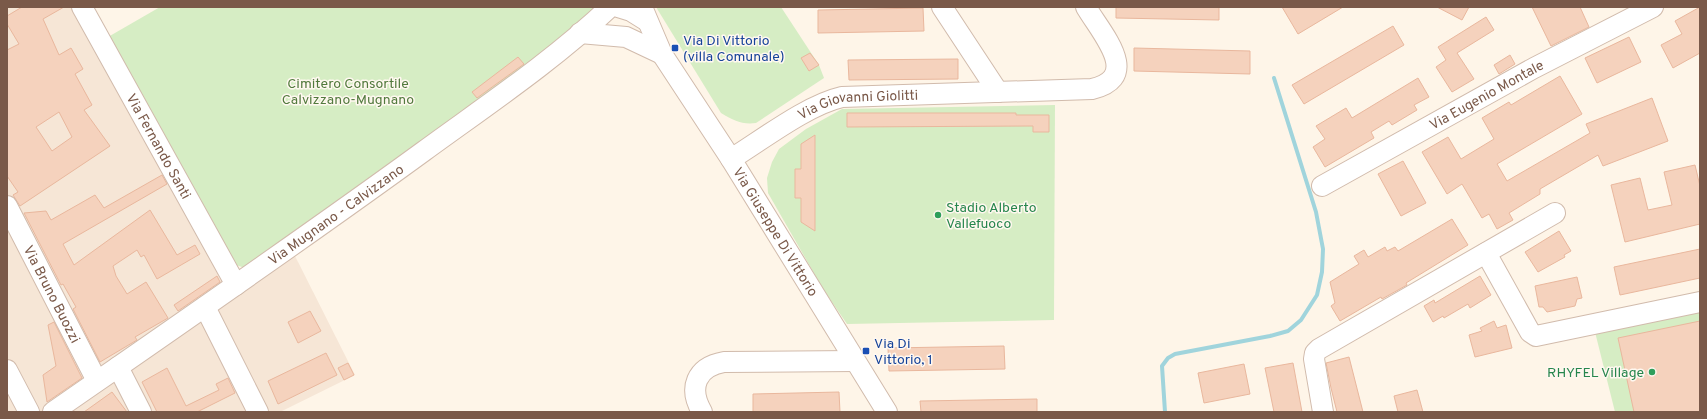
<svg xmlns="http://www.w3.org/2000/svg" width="1707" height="419" font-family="Overpass,sans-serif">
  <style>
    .residential { fill: #f6e6d6 }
    .green { fill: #d6edc4 }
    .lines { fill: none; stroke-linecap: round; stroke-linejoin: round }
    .stream { stroke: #a0d4dc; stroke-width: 4 }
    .building { fill: #f5d2bd; stroke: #e9b79d; fill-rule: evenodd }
    .minor-casing { stroke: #d1bbac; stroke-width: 22 }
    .minor { stroke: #fff; stroke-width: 20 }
    .transit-dot { fill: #1a4fb4; stroke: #fff8f0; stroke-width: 1.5 }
    .leisure-dot { fill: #2e9e5b; stroke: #fff8f0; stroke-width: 1.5 }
    .labels { text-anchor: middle; stroke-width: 3; stroke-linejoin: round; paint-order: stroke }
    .transit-label { font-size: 14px; fill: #164399; stroke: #fff8f0; text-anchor: start }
    .park-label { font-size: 14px; fill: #527a3d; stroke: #fff8f0 }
    .street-label { font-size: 14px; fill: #7a5949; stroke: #fff8f0 }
    .leisure-label { font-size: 14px; fill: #27864d; stroke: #fff8f0; text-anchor: start }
  </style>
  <rect width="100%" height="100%" fill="#fef5e8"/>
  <g class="residential">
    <polygon points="7,7 77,7 231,284 49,412 7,412"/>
    <polygon points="294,254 355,375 280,412 63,412"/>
  </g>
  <g class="green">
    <polygon points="160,7 597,7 511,79 245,268 233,264 108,37"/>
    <path d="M656,7h125l38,58 5,13 -68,45c-14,2 -23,-3 -35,-10z"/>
    <polygon points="1055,105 1054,320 847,324 823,289 768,193 767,178 772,162 779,149 806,129 842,109"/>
    <polygon points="1700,310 1700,412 1615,412 1595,332"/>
  </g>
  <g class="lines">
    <polyline class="stream" points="1165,412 1162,366 1168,358 1175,354 1270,336 1288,331 1301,320 1317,295 1322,272 1323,249 1316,212 1274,78"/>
  </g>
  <g class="building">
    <path d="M22,7h42l-21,12 16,36 12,-7 12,21 -8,5 17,31 -8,5 26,36 -90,60 -7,-11 5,-3 -11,-16v-126l12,-6 -12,-20v-8zM59,112l13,25 -20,14 -16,-24z"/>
    <polygon points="1116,7 1219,7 1219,20 1116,18"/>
    <polygon points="1282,7 1343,7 1298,34"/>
    <polygon points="1437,7 1469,7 1462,20"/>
    <polygon points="1532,7 1580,7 1589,27 1551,46"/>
    <polygon points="1700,7 1700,53 1673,68 1661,45 1682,34 1675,21"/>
    <polygon points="923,8 924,31 818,33 818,10"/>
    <polygon points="1486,17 1494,30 1457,53 1474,79 1452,92 1436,67 1446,60 1438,47"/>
    <polygon points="1393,26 1404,45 1304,104 1292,85"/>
    <polygon points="1629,37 1641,62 1597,83 1585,58"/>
    <polygon points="1134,48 1250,51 1250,74 1134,71"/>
    <polygon points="810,53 819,65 809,71 801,58"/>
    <polygon points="1510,55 1515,64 1499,74 1494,65"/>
    <polygon points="518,57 524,64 477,98 472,92"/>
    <polygon points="958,59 958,79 849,80 848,60"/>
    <polygon points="1560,76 1582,114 1497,164 1507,181 1590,133 1586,124 1652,98 1668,141 1603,166 1598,155 1540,189 1540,194 1509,213 1513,220 1497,229 1489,214 1482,218 1462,184 1447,194 1422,152 1448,137 1461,159 1494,139 1482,118 1509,102 1511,105"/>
    <polygon points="1418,78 1429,97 1414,105 1417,110 1392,125 1389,121 1371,132 1374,138 1325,167 1313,147 1325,139 1316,126 1346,108 1352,118"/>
    <polygon points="847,113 1016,113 1016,115 1049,115 1049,132 1033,132 1033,126 847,127"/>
    <polygon points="815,135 815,231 801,222 801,198 795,198 795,169 801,169 801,144"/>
    <polygon points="1403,161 1426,203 1401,216 1378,174"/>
    <polygon points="1695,165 1700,186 1700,224 1625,242 1611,185 1640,178 1648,210 1672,205 1664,172"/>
    <polygon points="162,175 167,184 63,244 74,265 150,210 177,255 195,245 200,254 157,279 144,255 141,257 137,250 113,266 116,276 127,294 146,282 168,318 135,337 137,340 100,362 73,309 76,307 63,284 61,285 24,213 46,211 51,220 95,195 104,208"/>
    <polygon points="1452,219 1468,245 1406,283 1407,285 1382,299 1381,297 1340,321 1331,306 1335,303 1330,282 1359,264 1354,256 1364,250 1368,257 1385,247 1387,251 1395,247 1398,251"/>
    <polygon points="1559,231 1571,251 1564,255 1565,257 1538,272 1525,252"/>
    <polygon points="1700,249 1700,278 1620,295 1614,267"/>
    <polygon points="217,276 220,282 178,311 174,305"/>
    <polygon points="1480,276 1491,295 1470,308 1468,304 1444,318 1443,316 1433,322 1424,306 1434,300 1435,303"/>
    <polygon points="1577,277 1582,298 1577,299 1575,306 1547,312 1543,307 1539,307 1535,286"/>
    <polygon points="310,311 321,331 298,343 288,322"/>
    <polygon points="1494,321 1497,328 1506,325 1512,348 1475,357 1469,335 1482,331 1480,328"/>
    <polygon points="1700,321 1700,412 1634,412 1618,338"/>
    <polygon points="54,322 82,378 47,402 43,375 56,366 48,325"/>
    <polygon points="1004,346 1005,369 889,371 888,348"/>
    <polygon points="326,353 337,375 278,404 268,381"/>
    <polygon points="1349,357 1363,412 1337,412 1331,388 1326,363"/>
    <polygon points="348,363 354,375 344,380 338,368"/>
    <polygon points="1293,363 1302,412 1274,412 1265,368"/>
    <polygon points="1244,364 1250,394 1204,403 1198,373"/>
    <polygon points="167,368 186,406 219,390 216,384 228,378 235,393 197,412 157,412 142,382"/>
    <polygon points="1417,390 1423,412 1398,412 1394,396"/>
    <polygon points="112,392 127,412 84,412"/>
    <polygon points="839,392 840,412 753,412 753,394"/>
    <polygon points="1037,399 1037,412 921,412 920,401"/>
  </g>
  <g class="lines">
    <g class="minor-casing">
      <g id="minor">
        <path id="s1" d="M82,7l154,278"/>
        <polyline points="618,7 631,11 647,21"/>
        <path id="s2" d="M642,7l20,47 69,105 156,253"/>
        <polyline points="942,7 998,92"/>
        <polyline points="580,33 626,37 662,54"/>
        <path id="s3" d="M731,159c31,-19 76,-54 111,-62l250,-8c51,-12 9,-56 -6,-82"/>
        <path id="s4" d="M1322,186l212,-118 119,-61"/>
        <path id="s5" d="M7,206l90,175"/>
        <polyline points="1486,253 1530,332 1536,336 1700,302"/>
        <polyline points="205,307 258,412"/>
        <polyline points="118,367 141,412"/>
        <polyline points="7,370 29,412"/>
        <path id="s6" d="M53,412c124,-86 249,-172 371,-261 63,-46 129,-90 186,-144"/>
        <path d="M702,412c-14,-24 -6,-45 22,-50l131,-1"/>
        <polyline points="1323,412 1314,359 1315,353 1319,349 1555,213"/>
      </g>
    </g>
    <use href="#minor" class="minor"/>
  </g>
  <g class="transit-dot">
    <rect x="671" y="44" width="8" height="8" rx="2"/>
    <rect x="862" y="347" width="8" height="8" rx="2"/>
  </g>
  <g class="leisure-dot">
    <circle cx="938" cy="215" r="4"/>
    <circle cx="1652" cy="372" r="4"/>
  </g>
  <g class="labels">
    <g class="transit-label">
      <text x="683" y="45">Via Di Vittorio<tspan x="683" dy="16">(villa Comunale)</tspan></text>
      <text x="874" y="348">Via Di<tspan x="874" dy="16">Vittorio, 1</tspan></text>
    </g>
    <g class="park-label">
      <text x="348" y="88">Cimitero Consortile<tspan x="348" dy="16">Calvizzano-Mugnano</tspan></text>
    </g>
    <g class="street-label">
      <text dy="5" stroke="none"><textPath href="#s4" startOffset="188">Via Eugenio Montale</textPath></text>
      <text dy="5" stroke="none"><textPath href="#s3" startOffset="142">Via Giovanni Giolitti</textPath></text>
      <text dy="5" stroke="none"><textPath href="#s1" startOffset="159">Via Fernando Santi</textPath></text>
      <text dy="5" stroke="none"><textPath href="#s6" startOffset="345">Via Mugnano - Calvizzano</textPath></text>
      <text dy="5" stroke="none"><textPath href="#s2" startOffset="262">Via Giuseppe Di Vittorio</textPath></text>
      <text dy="5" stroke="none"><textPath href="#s5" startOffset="99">Via Bruno Buozzi</textPath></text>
    </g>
    <g class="leisure-label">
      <text x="946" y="212">Stadio Alberto<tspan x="946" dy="16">Vallefuoco</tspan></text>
      <text x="1644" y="377" text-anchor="end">RHYFEL Village</text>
    </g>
  </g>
  <rect width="1707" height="419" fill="none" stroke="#7a5949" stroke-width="16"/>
</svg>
